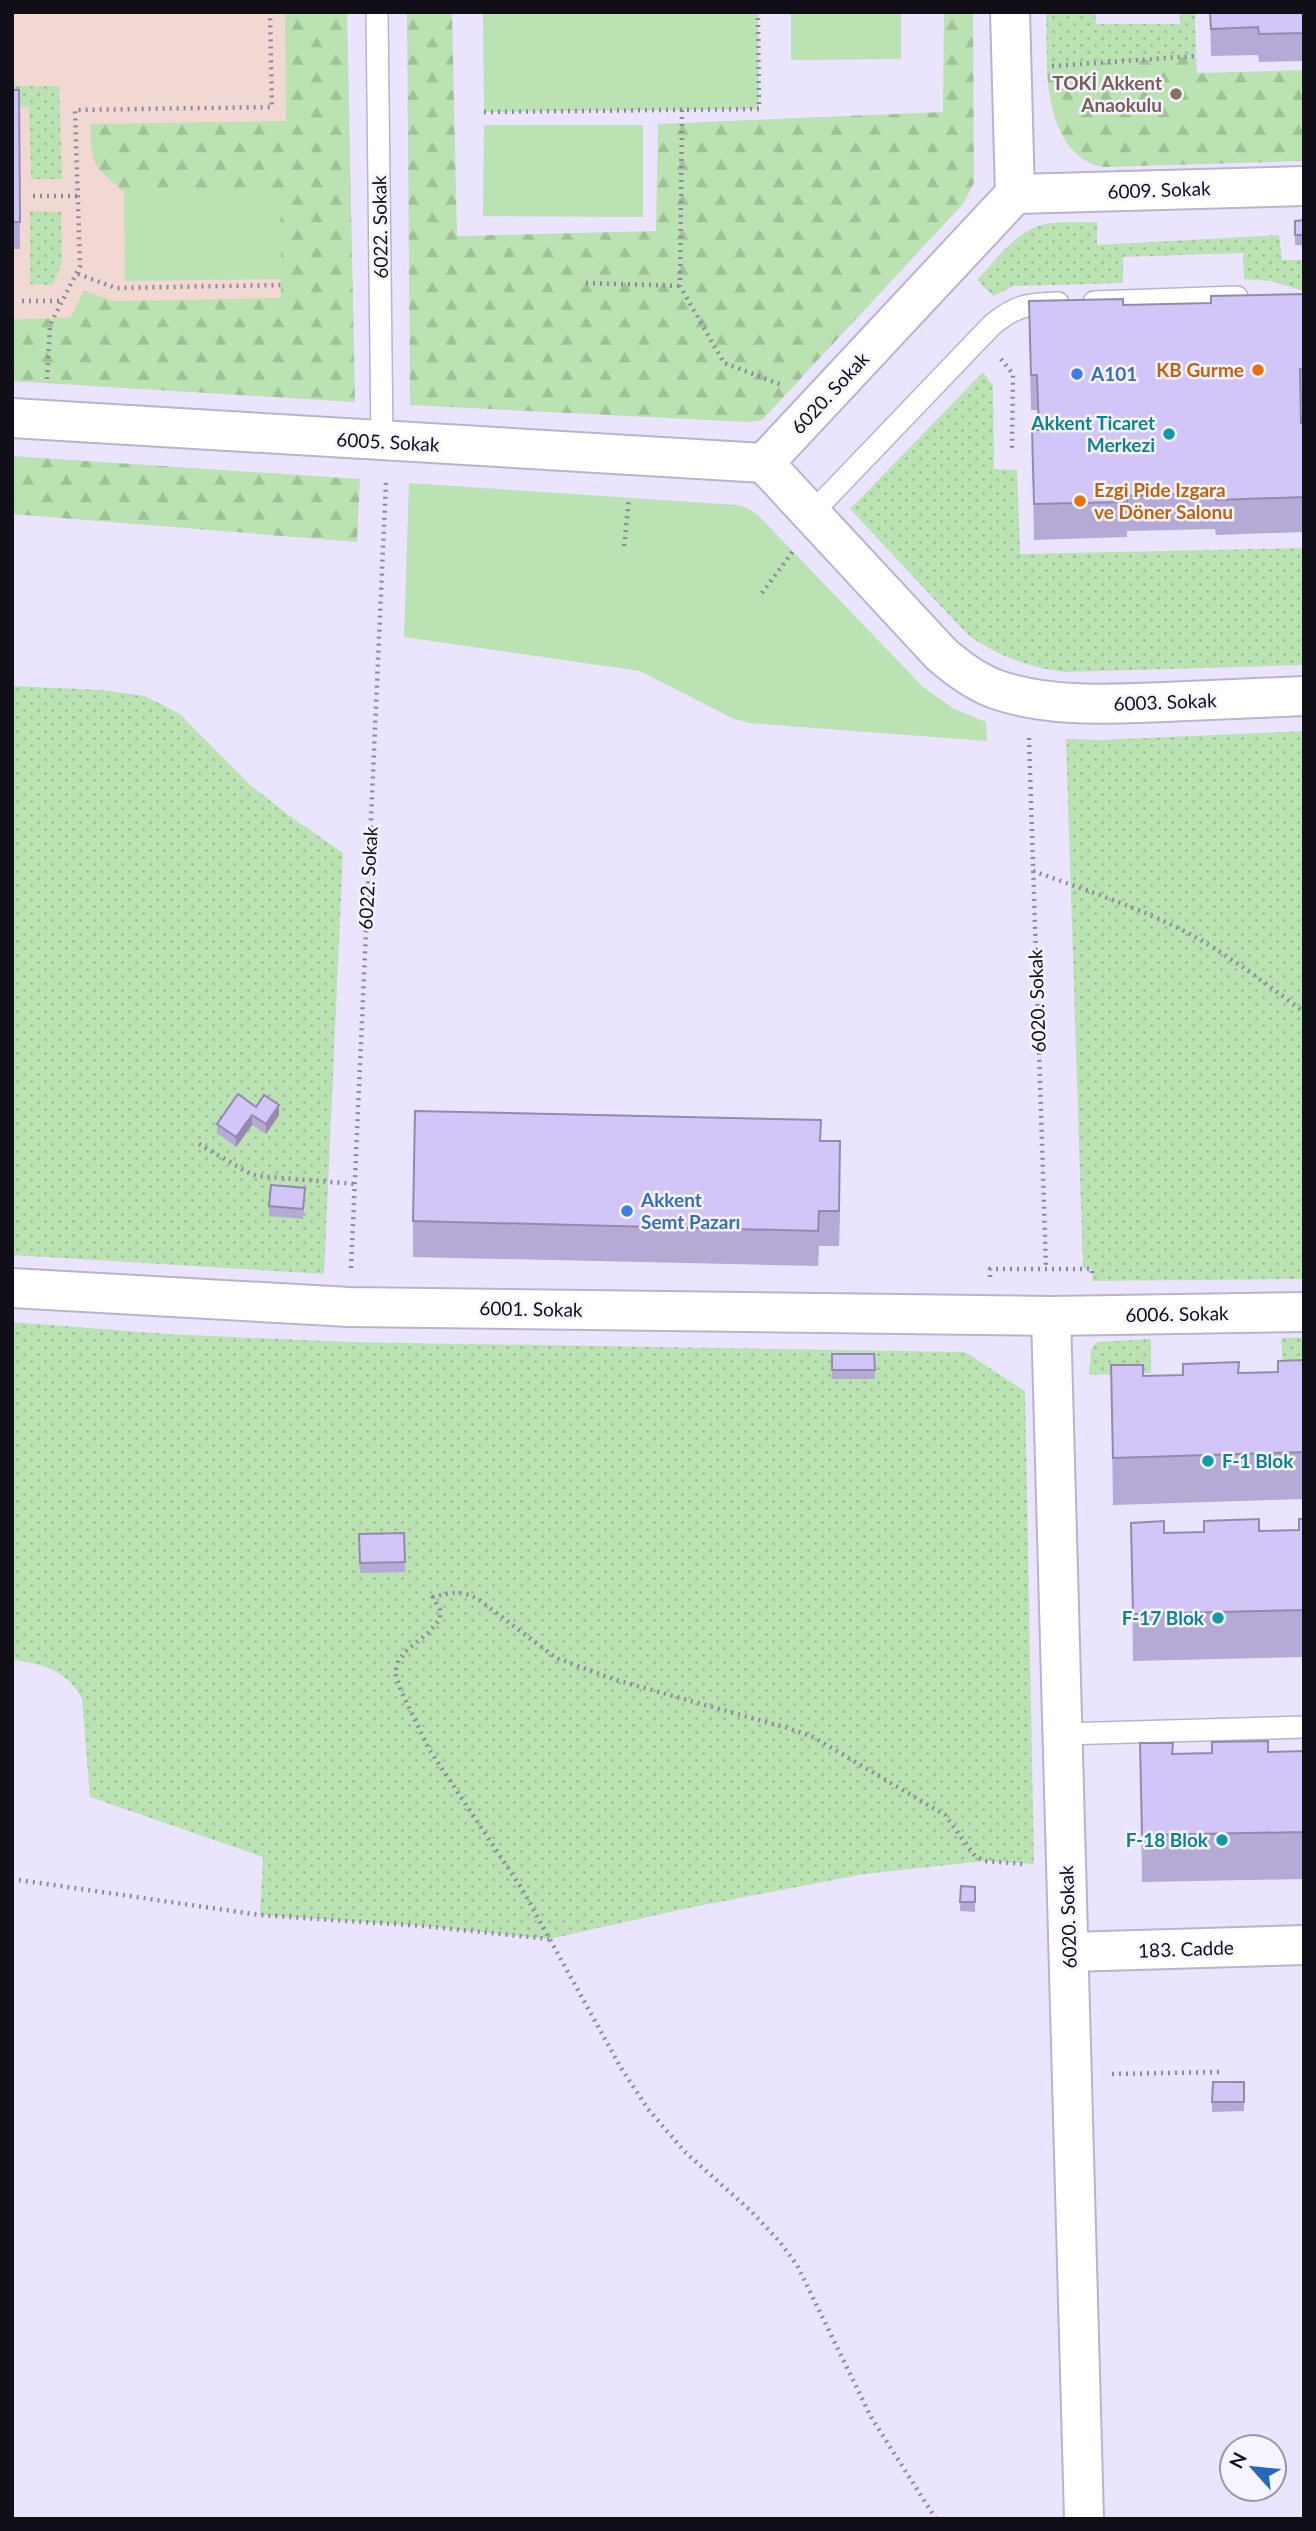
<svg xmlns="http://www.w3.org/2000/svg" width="1316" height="2531" font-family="Lato,sans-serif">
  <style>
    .education { fill: #f2d8d3 }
    .grass { fill: url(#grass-dots) }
    .forest { fill: url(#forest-firs) }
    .park { fill: #bbe2b2 }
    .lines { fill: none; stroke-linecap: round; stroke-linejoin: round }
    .lane-casing { stroke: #b9b3cc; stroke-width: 24 }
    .street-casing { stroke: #b9b3cc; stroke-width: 42 }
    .path { stroke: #8e8a9d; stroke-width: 4.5; stroke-dasharray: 2 5; stroke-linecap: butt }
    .lane { stroke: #fff; stroke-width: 21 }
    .street { stroke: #fff; stroke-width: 38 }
    .wall { fill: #b5a9d5 }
    .shaded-wall { fill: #938aae }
    .building { fill: #d2c5f8; stroke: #938aae; stroke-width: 2 }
    .education-dot { fill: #8d6e63; stroke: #f6f4fe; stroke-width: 2.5 }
    .food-dot { fill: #e8710a; stroke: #f6f4fe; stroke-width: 2.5 }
    .shop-dot { fill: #3f7fe0; stroke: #f6f4fe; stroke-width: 2.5 }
    .culture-dot { fill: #0f9aa8; stroke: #f6f4fe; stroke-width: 2.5 }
    .labels { text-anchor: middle; stroke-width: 5; stroke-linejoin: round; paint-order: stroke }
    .education-label { font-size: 19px; font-weight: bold; fill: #785e54; stroke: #f6f4fe; text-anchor: end }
    .street-label { font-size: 19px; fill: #100e16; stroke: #f6f4fe }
    .food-label { font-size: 19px; font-weight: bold; fill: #c56008; stroke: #f6f4fe; text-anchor: end }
    .shop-label { font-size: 19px; font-weight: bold; fill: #366cbe; stroke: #f6f4fe; text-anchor: start }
    .culture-label { font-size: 19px; font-weight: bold; fill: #0d838f; stroke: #f6f4fe; text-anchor: end }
  </style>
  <defs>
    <pattern id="grass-dots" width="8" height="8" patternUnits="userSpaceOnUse" patternTransform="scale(1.75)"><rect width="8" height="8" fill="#bbe2b2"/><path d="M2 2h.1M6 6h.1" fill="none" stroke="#a0c198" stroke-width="1.8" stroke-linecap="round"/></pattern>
    <pattern id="forest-firs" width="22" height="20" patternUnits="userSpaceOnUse" patternTransform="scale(1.75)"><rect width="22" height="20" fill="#bbe2b2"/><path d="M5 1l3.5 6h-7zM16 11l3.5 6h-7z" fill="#a0c198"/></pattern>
  </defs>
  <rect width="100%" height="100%" fill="#eae4fe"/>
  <polygon class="education" points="12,12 347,12 355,402 12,381"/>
  <g class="grass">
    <polygon points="1046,12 1095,12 1096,24 1180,24 1180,12 1195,12 1196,56 1047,67"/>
    <polygon points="12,86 59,86 62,179 31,179 29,107 12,107"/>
    <polygon points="30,211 61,212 62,262 53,285 30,284"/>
    <path d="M1097,222v23l182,-10 3,25h22v31l-33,-10 -27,-2 -1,-26 -120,4v26l-109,3 -21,10 -16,-16c19,-20 40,-51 69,-56 16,-3 34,-1 51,-2z"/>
    <path d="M983,372l10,14 1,83 23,1 3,84 284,-6v117l-240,7c-36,-5 -67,-16 -97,-38l-117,-125z"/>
    <polygon points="12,686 103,690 145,696 180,714 250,785 291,817 343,853 324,1274 12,1255"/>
    <polygon points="1304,731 1304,1279 1092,1281 1092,1269 1083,1269 1066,739 1100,740"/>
    <path d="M12,1322l155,12 181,8 617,10 60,39 9,473 -49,-3 -121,13 -176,34 -139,31 -126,-13 -163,-11 3,-58 -173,-60 -8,-98c-13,-28 -41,-36 -70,-39z"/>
    <polygon points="1304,1337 1304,1366 1283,1368 1281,1338"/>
    <polygon points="1151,1339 1151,1373 1089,1375 1091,1349 1097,1342"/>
  </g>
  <g class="forest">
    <path d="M285,12h62l8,390 -343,-21v-62l58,-1 14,-27 30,10 167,-3 -1,-107 -156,1c-32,-29 -32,-23 -34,-68l196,-3z"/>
    <polygon points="407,12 452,12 457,236 656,231 658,124 943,112 944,12 973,12 974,183 963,204 762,420 748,422 410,405"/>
    <path d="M1196,56l1,17 107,-3v91l-200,6c-44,-6 -56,-62 -57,-100z"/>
    <polygon points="12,456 360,479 357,542 12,514"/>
  </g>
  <g class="park">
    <polygon points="483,12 758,12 759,109 484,112"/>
    <polygon points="791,12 901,12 901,59 791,60"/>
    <polygon points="484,125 643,125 643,217 483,216"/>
    <polygon points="280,190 281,279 125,281 124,192"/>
    <polygon points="409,483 737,505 747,508 758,515 923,687 954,709 986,722 987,741 750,723 734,719 640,671 404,637"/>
  </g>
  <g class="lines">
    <g class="lane-casing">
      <g id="lane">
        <polyline points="377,12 382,441"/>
        <polyline points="1094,302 1237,297"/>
        <path d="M811,514l181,-189c24,-20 36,-21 66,-22"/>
        <polyline points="1063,1734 1304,1727"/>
      </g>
    </g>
    <g class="street-casing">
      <g id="street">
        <path d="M1010,12l5,182 -251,269 177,191c16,14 33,27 54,35 54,19 113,15 169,13 47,-2 93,-4 140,-6"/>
        <polyline points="1015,194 1304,186"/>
        <polyline points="12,418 764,463"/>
        <polyline points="12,1288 349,1307 1051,1316 1304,1312"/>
        <polyline points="1051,1316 1084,2519"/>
        <polyline points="1069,1952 1304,1945"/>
      </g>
    </g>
    <g class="path">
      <polyline points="1052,66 1196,56"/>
      <polyline points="682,110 680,286 724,363 782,385"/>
      <polyline points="484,112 759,109 758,12"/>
      <polyline points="33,196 78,196"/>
      <polyline points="78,274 116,288 281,285"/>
      <polyline points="586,283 680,286"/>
      <polyline points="22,301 63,301"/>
      <polyline points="1001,359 1013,374 1012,449"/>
      <polyline points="47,379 50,325 80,266 75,110 272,107 270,12"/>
      <polyline points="624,546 629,498"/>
      <polyline points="762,593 793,551"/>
      <polyline points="1029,738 1046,1269"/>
      <path d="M1033,871c52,19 105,36 155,62 41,22 78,51 116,79"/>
      <polyline points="199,1144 247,1172 257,1176 355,1184"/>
      <polyline points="351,1268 386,481"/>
      <polyline points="990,1277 990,1269 1092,1269 1092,1275"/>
      <polyline points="12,1879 260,1915 423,1926 549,1939"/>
      <polyline points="1112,2074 1220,2072"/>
      <path d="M936,2519l-65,-102 -74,-152 -18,-24 -28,-30 -66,-59 -37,-43 -27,-41 -99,-179 -93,-140 -27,-56 -7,-20 3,-11 7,-10 24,-20 11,-13v-9l-7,-13c18,-5 28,-7 45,2l78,59 60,22 175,49 22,8 132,78 30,41 10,5 40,3"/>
    </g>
    <use href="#lane" class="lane"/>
    <use href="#street" class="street"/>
  </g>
  <g class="wall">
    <polygon points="1210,12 1304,12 1304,61 1259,62 1258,55 1211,56"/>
    <polygon points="12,90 19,90 20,249 12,249"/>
    <polygon points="1304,220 1304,245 1295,245 1295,221"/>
    <polygon points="1304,294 1304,404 1301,404 1301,423 1304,423 1304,532 1216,535 1215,529 1127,531 1127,537 1034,540 1032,430 1038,430 1037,410 1031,410 1029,301 1123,305 1211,303 1211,296"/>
    <polygon points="256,1107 279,1115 266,1134 252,1125 236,1147 217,1133 217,1124"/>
    <polygon points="821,1141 840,1176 839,1246 819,1246 818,1266 413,1257 413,1221"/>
    <polygon points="305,1197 303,1219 269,1216 269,1206"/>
    <polygon points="832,1354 874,1354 875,1379 832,1379"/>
    <polygon points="1304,1360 1304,1499 1113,1505 1111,1365 1143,1376 1278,1372"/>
    <polygon points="1304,1519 1304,1657 1133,1661 1131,1523 1164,1533 1299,1530"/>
    <polygon points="404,1533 405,1572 360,1573 359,1534"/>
    <polygon points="1140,1743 1173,1754 1304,1751 1304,1879 1142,1882"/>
    <polygon points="961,1886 975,1887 975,1912 960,1911"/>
    <polygon points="1213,2082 1244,2082 1244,2111 1212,2112"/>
  </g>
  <g class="shaded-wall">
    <polygon points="279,1105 279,1115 266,1134 266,1124"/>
    <polygon points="252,1115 252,1125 236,1147 236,1137"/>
    <polygon points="840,1141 840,1176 839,1246 839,1211"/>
  </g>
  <g class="building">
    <polygon points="1210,12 1304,12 1304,33 1259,34 1258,27 1211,29"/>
    <polygon points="12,90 19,90 20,222 12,222"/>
    <polygon points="1304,220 1304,235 1295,235 1295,221"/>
    <polygon points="1304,294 1304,369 1300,369 1301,423 1304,423 1304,497 1216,500 1215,493 1127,496 1127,502 1034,504 1032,430 1039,430 1037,375 1031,375 1029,301 1123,299 1123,305 1211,303 1211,296"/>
    <polygon points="238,1094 256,1107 264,1095 279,1105 266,1124 252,1115 236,1137 217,1124"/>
    <polygon points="415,1111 821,1120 820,1141 840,1141 839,1211 819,1211 818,1231 413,1221"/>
    <polygon points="271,1185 305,1188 303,1209 269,1206"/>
    <polygon points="832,1354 874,1354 875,1370 832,1370"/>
    <polygon points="1304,1360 1304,1452 1113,1458 1111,1365 1143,1365 1143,1376 1183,1375 1183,1364 1239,1362 1238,1373 1278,1372 1278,1361"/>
    <polygon points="1259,1519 1259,1531 1299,1530 1299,1519 1304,1519 1304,1610 1133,1614 1131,1523 1164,1521 1164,1533 1204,1532 1204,1521"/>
    <polygon points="404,1533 405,1562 360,1563 359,1534"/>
    <polygon points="1268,1741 1268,1752 1304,1751 1304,1832 1142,1835 1140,1743 1173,1743 1172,1754 1212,1753 1212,1742"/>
    <polygon points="961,1886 975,1887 975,1902 960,1902"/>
    <polygon points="1213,2082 1244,2082 1244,2102 1212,2102"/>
  </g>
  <circle class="education-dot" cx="1176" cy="94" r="7"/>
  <g class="food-dot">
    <circle cx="1258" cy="370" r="7"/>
    <circle cx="1080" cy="501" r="7"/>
  </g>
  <g class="shop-dot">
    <circle cx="1077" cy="374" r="7"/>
    <circle cx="627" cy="1211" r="7"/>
  </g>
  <g class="culture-dot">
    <circle cx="1169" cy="434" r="7"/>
    <circle cx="1208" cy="1461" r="7"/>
    <circle cx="1218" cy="1618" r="7"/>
    <circle cx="1222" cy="1840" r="7"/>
  </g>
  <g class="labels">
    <g class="education-label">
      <text x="1162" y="90">TOKİ Akkent<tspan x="1162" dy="22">Anaokulu</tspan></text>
    </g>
    <g class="street-label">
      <text transform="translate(1159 190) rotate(-2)" y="7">6009. Sokak</text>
      <text transform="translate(380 227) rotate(-91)" y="7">6022. Sokak</text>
      <text transform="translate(830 393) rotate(-47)" y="7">6020. Sokak</text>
      <text transform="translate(388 442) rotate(3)" y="7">6005. Sokak</text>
      <text transform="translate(1165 702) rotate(-2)" y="7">6003. Sokak</text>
      <text transform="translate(368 878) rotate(-87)" y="7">6022. Sokak</text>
      <text transform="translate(1037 1001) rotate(-92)" y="7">6020. Sokak</text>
      <text transform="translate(531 1309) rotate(1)" y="7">6001. Sokak</text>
      <text transform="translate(1177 1314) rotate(-1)" y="7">6006. Sokak</text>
      <text transform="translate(1068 1917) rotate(-92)" y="7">6020. Sokak</text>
      <text transform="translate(1186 1949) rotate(-2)" y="7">183. Cadde</text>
    </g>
    <g class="food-label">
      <text x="1244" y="377">KB Gurme</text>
      <text x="1094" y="497" text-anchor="start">Ezgi Pide Izgara<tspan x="1094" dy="22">ve Döner Salonu</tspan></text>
    </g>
    <g class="shop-label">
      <text x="1091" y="381">A101</text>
      <text x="641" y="1207">Akkent<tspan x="641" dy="22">Semt Pazarı</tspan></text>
    </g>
    <g class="culture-label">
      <text x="1155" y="430">Akkent Ticaret<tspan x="1155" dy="22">Merkezi</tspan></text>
      <text x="1222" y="1468" text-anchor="start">F-1 Blok</text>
      <text x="1204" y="1625">F-17 Blok</text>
      <text x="1208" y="1847">F-18 Blok</text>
    </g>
  </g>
  <rect width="1316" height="2531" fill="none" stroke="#100e16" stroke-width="28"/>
  <g transform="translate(1253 2468) rotate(297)"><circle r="33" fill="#f6f4fe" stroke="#9a98a1" stroke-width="2"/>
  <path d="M0-5L12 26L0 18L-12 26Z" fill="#2468b9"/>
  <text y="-10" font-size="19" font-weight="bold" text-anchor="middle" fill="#100e16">N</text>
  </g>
</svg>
